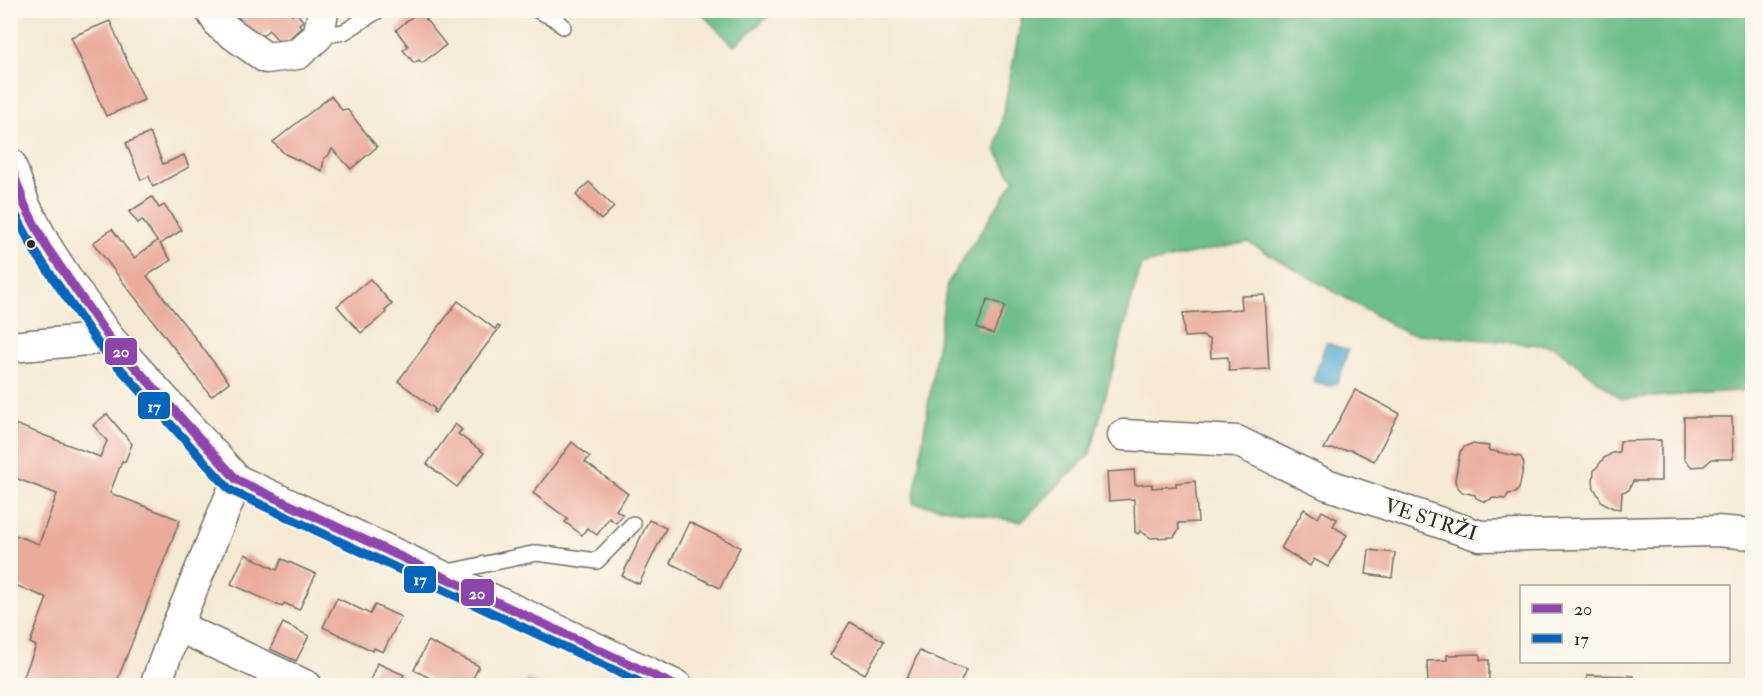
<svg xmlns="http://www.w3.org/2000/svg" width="1763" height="696" font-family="'IM FELL Double Pica',serif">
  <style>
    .forest { fill: #6ebe89; stroke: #4c745a; stroke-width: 1.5 }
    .water { fill: #57aed4; stroke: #416c80; stroke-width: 1.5 }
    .building { fill: #eaab9b }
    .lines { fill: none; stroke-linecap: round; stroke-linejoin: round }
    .service-casing { stroke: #716e66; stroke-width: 18 }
    .minor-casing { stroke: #716e66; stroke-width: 33 }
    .service { stroke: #fff; stroke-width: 15 }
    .minor { stroke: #fff; stroke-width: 30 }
    .bus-1-casing { stroke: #fbf7ec; stroke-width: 14 }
    .bus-2-casing { stroke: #fbf7ec; stroke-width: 14 }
    .bus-1 { stroke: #8e44ad; stroke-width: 9 }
    .bus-2 { stroke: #0065bd; stroke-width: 9 }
    .bus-dot { fill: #2b2b2b; stroke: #fbf7ec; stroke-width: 2 }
    .labels { text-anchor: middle; stroke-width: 4.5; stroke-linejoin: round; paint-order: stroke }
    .street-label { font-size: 20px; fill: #2b2b2b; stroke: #fbf7ec }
    .line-badge { stroke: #fbf7ec; stroke-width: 2 }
    .badge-label { font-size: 16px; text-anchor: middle; font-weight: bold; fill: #fff }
  </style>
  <rect width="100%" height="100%" fill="#fbf7ec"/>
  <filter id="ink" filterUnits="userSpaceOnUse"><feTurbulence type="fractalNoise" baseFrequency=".0167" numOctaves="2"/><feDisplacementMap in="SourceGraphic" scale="12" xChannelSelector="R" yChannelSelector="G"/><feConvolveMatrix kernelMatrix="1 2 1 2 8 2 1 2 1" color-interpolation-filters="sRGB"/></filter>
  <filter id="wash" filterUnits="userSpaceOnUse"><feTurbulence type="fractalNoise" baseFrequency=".008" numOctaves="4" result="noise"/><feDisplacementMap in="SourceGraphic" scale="24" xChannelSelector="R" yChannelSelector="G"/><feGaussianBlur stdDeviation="1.35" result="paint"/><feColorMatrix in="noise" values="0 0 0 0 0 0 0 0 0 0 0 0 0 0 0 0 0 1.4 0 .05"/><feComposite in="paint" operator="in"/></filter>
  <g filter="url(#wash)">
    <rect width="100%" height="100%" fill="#f4ead3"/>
    <g class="forest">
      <polygon points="699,11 774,11 734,46"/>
      <polygon points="1023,11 1752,11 1752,390 1621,399 1553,346 1406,333 1248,242 1141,265 1090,454 1021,522 913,503 947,284 1015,179 1011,176 996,150"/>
    </g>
    <polygon class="water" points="1326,343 1348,350 1338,382 1328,386 1313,381"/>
    <g id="blocks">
      <g class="building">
        <polygon points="233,10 287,10 292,15 296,12 303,21 299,24 302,27 282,45 269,30 256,41"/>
        <polygon points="419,11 446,45 422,63 419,60 414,63 403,50 408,46 396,30"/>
        <polygon points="110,21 144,100 106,116 71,37"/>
        <polygon points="331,96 342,110 347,109 377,147 351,169 332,149 328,156 324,158 322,171 285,154 273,142"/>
        <polygon points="150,133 163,164 184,155 189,167 153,187 149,176 141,180 126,143"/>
        <polygon points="589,182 614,207 601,220 576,195"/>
        <polygon points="152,197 159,208 164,205 182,230 160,244 171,260 147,276 229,382 211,396 93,243 112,229 134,258 157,241 142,220 138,223 129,212"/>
        <polygon points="370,279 392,304 385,311 386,313 361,333 337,306"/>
        <polygon points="1265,295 1269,369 1229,371 1228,357 1211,358 1210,340 1203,336 1184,337 1183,313 1242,309 1241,296"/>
        <polygon points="988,299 1005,306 993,334 977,327"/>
        <polygon points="458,301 495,329 498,326 500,327 435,413 433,412 435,409 398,381"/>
        <polygon points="1355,390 1399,413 1374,461 1352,450 1324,449"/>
        <polygon points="107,414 132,444 125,462 122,461 110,493 180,520 115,686 41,686 23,678 36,646 30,643 47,598 10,583 10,533 39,544 57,494 10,476 10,422 100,457 107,441 93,425"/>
        <polygon points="1684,417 1732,417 1733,459 1712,459 1704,466 1692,467 1684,459"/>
        <polygon points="455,424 462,430 458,434 484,453 457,487 427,464"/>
        <polygon points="1661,440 1661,481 1633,481 1629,490 1622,492 1621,509 1613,508 1602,502 1594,488 1593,481 1594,471 1604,458 1612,453 1619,452 1620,441"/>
        <polygon points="572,442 590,457 585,462 628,494 616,510 623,515 616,523 609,518 597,535 587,528 582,535 565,522 568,519 533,493"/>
        <polygon points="1471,444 1489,446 1488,450 1521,457 1524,464 1519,489 1515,493 1508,494 1506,499 1493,498 1485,502 1476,498 1475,495 1462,492 1456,485 1455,480 1460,452 1464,447"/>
        <polygon points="1134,470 1135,485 1152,484 1152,488 1176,486 1176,483 1195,481 1198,522 1178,523 1179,529 1174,537 1151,538 1140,531 1138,534 1135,532 1134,499 1109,501 1107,472"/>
        <polygon points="1304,509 1318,518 1322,511 1337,519 1333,526 1347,535 1328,567 1314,559 1310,566 1281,548"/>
        <polygon points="649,520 666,528 639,584 622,576"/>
        <polygon points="689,522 740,547 720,588 670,563"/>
        <polygon points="1369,550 1395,553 1392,578 1366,574"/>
        <polygon points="245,554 277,570 282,559 316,574 299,610 284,603 282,607 231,584"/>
        <polygon points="337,598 370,614 375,605 401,617 383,652 374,648 373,651 323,627"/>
        <polygon points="850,622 884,641 865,674 830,655"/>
        <polygon points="283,623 309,636 296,661 270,649"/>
        <polygon points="428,641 479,666 469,686 445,686 414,670"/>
        <polygon points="919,651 966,670 959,686 904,686"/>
        <polygon points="1480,654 1480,660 1489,660 1489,686 1428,686 1427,661 1447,660 1447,655"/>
        <polygon points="377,663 404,675 399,686 368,686"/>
        <polygon points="1587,675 1633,676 1633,686 1587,686"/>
        <polygon points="527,679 541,686 524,686"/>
      </g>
    </g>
  </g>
  <g filter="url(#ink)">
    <use href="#blocks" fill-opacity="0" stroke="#716e66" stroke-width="1.5"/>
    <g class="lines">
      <g class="service-casing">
        <g id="service">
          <polyline points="537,10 554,18 563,26"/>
          <polyline points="318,36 344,32 379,10"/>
          <polyline points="444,573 537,553 597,561 633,524"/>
        </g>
      </g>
      <g class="minor-casing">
        <g id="minor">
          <polyline points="210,10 220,25 266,58 298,54 318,36 323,13 321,10"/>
          <polyline points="10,163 25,206 46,246 72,286 109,338 237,480 677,686"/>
          <polyline points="10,347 109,338"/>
          <polyline points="1123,435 1237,441 1326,484 1480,536 1716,531 1752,534"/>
          <polyline points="177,626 307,686"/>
          <polyline points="155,686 177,626 237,480"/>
        </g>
      </g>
      <use href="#service" class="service"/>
      <use href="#minor" class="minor"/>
      <g class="bus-1-casing">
        <polyline id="bus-1" points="10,164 25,206 46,246 109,338 237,480 676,686"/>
      </g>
      <g class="bus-2-casing">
        <polyline id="bus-2" points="10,201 14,212 36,253 99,345 230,490 648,686"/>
      </g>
      <use href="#bus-1" class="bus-1"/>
      <use href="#bus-2" class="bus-2"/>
    </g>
  </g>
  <circle class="bus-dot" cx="31" cy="244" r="5"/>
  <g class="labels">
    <g class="street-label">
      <text transform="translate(1431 519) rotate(18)" y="7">VE STRŽI</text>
    </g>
  </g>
  <g class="line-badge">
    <rect x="104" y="337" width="34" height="29" rx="6" fill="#8e44ad"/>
    <rect x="137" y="391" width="34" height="29" rx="6" fill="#0065bd"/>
    <rect x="403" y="565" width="34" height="29" rx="6" fill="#0065bd"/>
    <rect x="460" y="578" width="35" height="29" rx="6" fill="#8e44ad"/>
  </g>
  <g class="badge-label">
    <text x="121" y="357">20</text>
    <text x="154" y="412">17</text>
    <text x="420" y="585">17</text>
    <text x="477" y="599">20</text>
  </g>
  <rect width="1763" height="696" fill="none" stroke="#fbf7ec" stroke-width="36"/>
  <rect x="1520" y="585" width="210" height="78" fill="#fbf7ec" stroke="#a8a59f" stroke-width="1.5"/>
  <rect x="1532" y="604" width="30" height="9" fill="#8e44ad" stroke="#a8a59f" stroke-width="1.5"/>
  <text x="1574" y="615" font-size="18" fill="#2b2b2b">20</text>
  <rect x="1532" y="634" width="30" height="9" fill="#0065bd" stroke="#a8a59f" stroke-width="1.5"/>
  <text x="1574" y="645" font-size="18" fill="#2b2b2b">17</text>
</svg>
